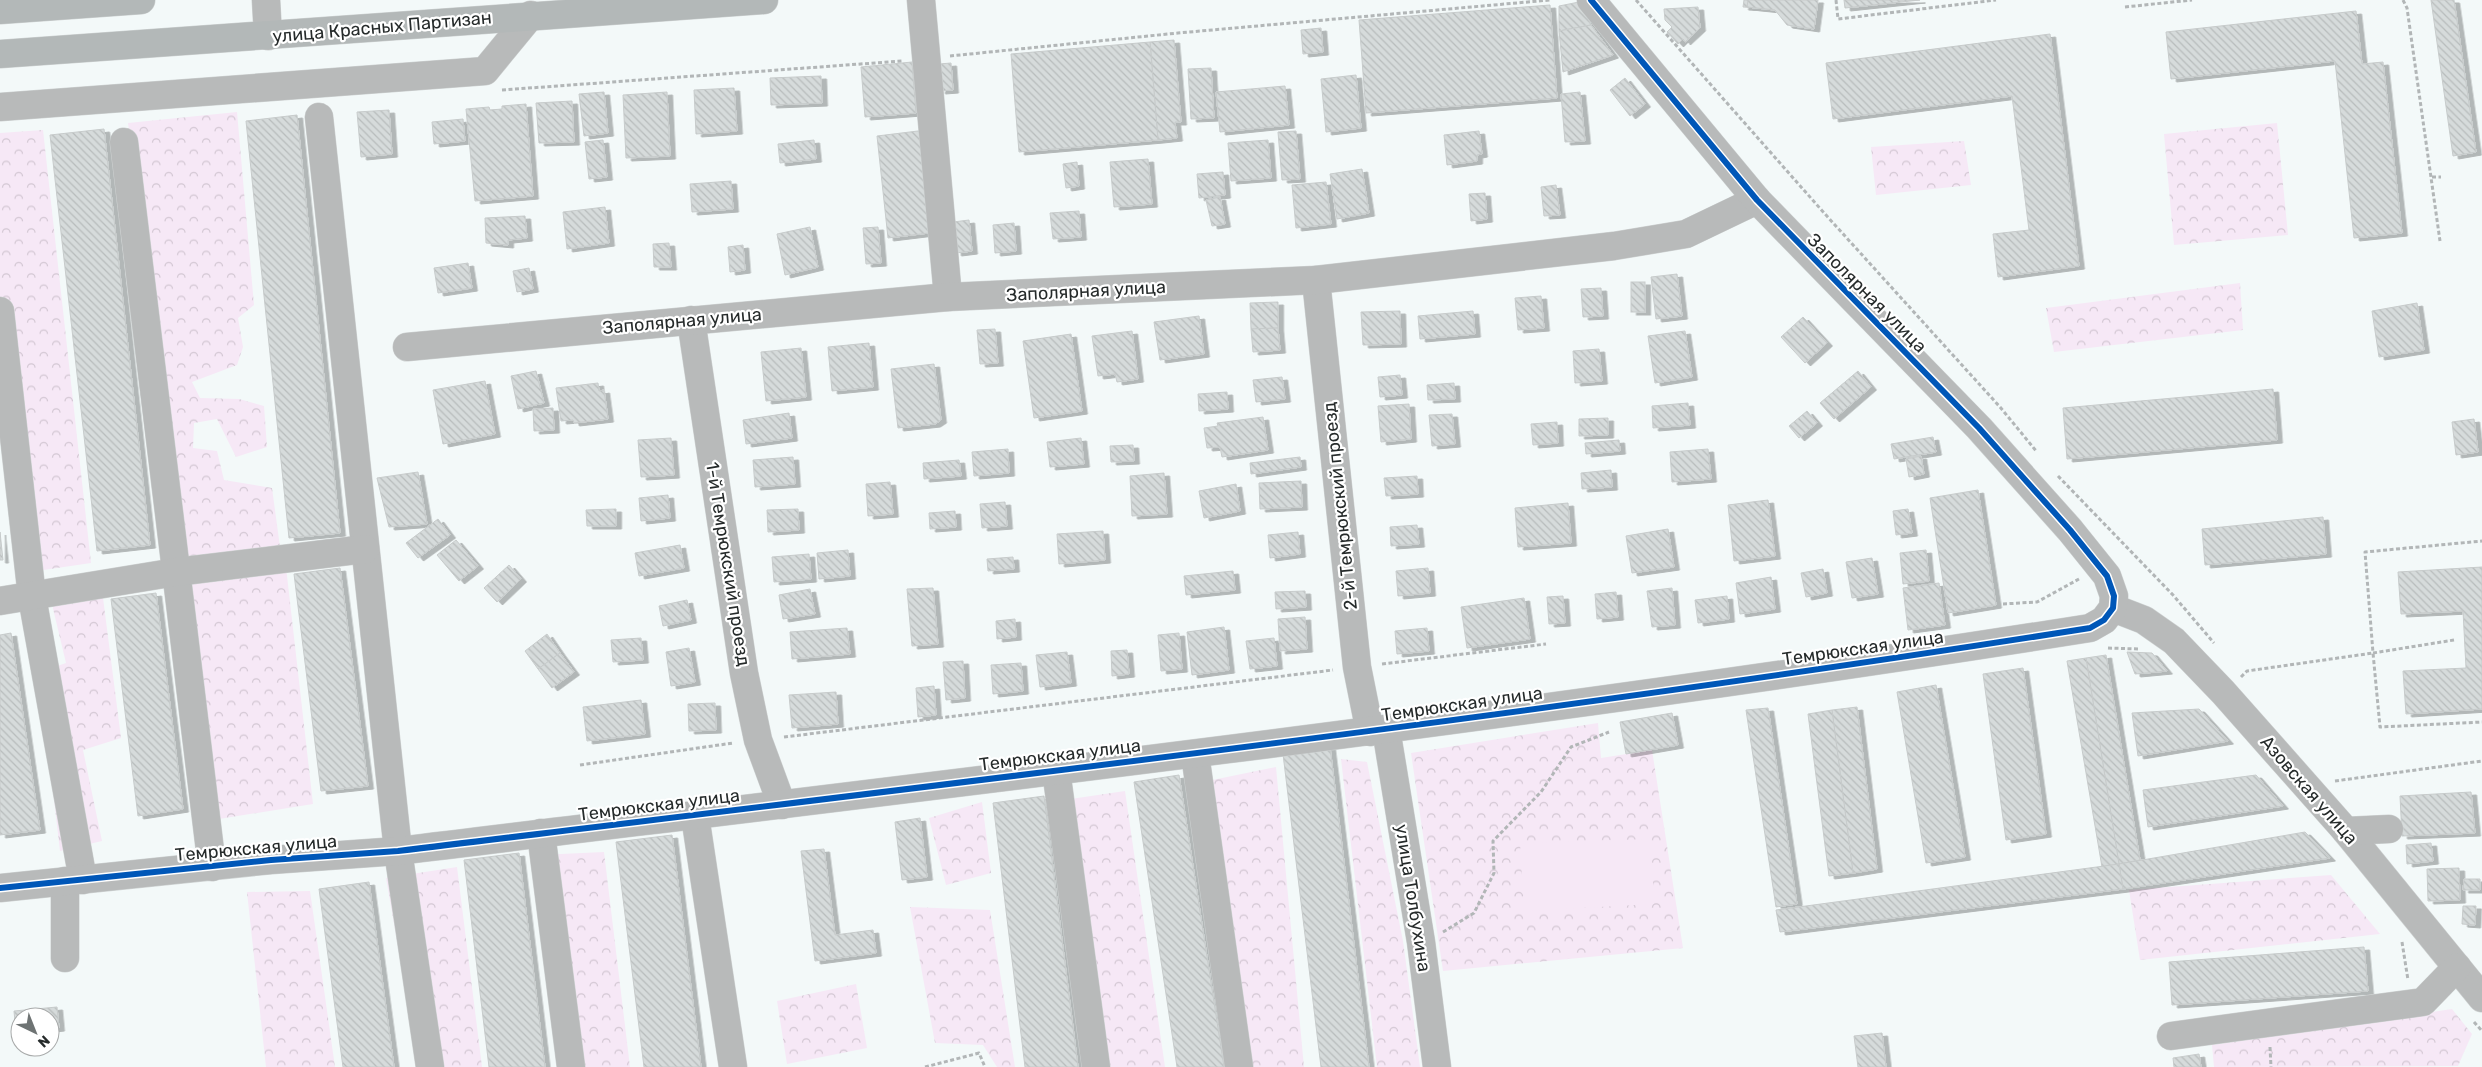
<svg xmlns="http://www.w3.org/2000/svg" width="2482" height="1067" font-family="Rubik,sans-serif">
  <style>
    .forest { fill: url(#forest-crowns) }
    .pitch { fill: #f6e8f6 }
    .building { fill: url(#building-back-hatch); stroke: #c7cbcb; filter: url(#shadow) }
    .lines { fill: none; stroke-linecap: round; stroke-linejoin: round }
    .minor-casing { stroke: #cfd3d3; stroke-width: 29 }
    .highway-casing { stroke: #cfd3d3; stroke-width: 29 }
    .path { stroke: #b2b6b7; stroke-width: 3; stroke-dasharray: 4 2.5; stroke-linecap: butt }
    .minor { stroke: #b8baba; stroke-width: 28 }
    .highway { stroke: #b3b8b8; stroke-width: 28 }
    .cycleway-casing { stroke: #fff; stroke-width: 9 }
    .cycleway { stroke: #0057b8; stroke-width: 6 }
    .labels { text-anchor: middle; stroke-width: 4.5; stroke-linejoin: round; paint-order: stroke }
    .street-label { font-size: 18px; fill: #262b2b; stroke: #fff }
  </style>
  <defs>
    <pattern id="forest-crowns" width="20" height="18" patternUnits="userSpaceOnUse" patternTransform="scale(1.25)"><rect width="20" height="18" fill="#f6e8f6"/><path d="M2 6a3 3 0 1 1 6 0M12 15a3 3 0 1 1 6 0" fill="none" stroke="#d3c7d3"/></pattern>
    <pattern id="building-back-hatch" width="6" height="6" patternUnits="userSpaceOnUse" patternTransform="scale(1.25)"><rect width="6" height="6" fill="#d6dbdb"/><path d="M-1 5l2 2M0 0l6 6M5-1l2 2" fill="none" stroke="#b8bcbc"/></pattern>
    <filter id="shadow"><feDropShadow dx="5.5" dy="3" stdDeviation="0" flood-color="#0004"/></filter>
  </defs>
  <rect width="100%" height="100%" fill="#f3f9f9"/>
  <g class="forest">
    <polygon points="237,112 254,305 238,318 243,347 237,365 192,382 200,398 239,399 264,406 267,447 236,457 217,419 194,423 193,448 217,451 224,480 272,488 280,547 187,557 128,123"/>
    <polygon points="2277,123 2288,235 2174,245 2164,134"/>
    <polygon points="43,130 91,563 23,573 0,392 0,133"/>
    <polygon points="1964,141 1971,185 1876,195 1871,147"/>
    <polygon points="2240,283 2243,330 2054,352 2046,308"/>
    <polygon points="286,567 313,804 219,819 187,579"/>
    <polygon points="102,590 121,738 83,750 102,841 60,851 39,672 66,663 50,596"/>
    <polygon points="1598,723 1601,758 1652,750 1683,948 1443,971 1411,753"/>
    <polygon points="1341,759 1367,762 1403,941 1420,1067 1377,1067"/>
    <polygon points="1276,767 1304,1067 1240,1067 1193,784"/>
    <polygon points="1125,791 1165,1067 1091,1067 1057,801"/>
    <polygon points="982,802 991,873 946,885 929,818"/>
    <polygon points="604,852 630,1067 566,1067 539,855"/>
    <polygon points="457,867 482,1067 419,1067 386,878"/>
    <polygon points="2331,875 2380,934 2140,960 2129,890"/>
    <polygon points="310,891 335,1067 266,1067 247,892"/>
    <polygon points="910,907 990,910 1015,1067 997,1067 983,1045 935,1043"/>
    <polygon points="856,984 867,1048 787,1064 777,1001"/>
    <polygon points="2452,1009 2472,1034 2458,1066 2214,1067 2212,1045"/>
  </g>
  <polygon class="pitch" points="1651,839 1654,904 1524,911 1520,843"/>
  <g class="building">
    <polygon points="1744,0 1783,0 1782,9 1743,7"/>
    <polygon points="1748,0 1818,0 1814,29 1787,25 1775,10 1747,7"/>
    <polygon points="1844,0 1920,0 1845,8"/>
    <polygon points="2431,0 2454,0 2476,152 2453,156"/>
    <polygon points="1579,2 1591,25 1559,31 1559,6"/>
    <polygon points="1550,5 1557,98 1366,113 1359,20"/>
    <polygon points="1698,7 1700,28 1685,42 1683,39 1678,44 1667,32 1672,27 1665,20 1664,9"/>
    <polygon points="2356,11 2362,64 2383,62 2402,233 2354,238 2335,61 2171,79 2166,32"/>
    <polygon points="1591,25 1613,55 1563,72 1559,31"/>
    <polygon points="1321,28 1323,52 1303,54 1301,30"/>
    <polygon points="2050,34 2079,266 1998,277 1993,234 2029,230 2012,96 1833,119 1826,63"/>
    <polygon points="1174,40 1181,122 1175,122 1177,138 1158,140 1150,42"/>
    <polygon points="1150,42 1158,140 1019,152 1011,54"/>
    <polygon points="912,62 916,113 865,117 861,67"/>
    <polygon points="951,63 953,90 940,91 939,64"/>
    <polygon points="1211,68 1214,118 1191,119 1188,69"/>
    <polygon points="1356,75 1361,128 1326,132 1321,79"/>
    <polygon points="821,76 822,103 771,105 770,78"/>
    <polygon points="1625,78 1645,104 1630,116 1610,90"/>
    <polygon points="1285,86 1289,125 1220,132 1216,92"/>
    <polygon points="734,88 737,131 696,134 694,90"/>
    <polygon points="604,92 608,133 584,136 579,94"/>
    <polygon points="667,92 670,156 626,158 623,95"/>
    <polygon points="1580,92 1585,141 1565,142 1561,94"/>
    <polygon points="572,101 574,142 539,143 536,103"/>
    <polygon points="526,104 533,196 475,201 466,109 489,107 490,110 502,109 502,106"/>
    <polygon points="389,110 392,154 361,157 357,112"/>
    <polygon points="297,115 340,533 289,538 246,121"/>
    <polygon points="463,119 465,141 434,144 432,122"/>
    <polygon points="104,129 150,545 97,551 50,135"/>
    <polygon points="926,130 937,232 888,238 877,136"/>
    <polygon points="1296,131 1300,179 1282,180 1278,132"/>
    <polygon points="1479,131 1482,154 1477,155 1477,161 1447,165 1444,135"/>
    <polygon points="603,140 607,177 589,179 585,142"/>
    <polygon points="814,140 816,159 780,163 778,144"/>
    <polygon points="1268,140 1271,178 1231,181 1228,143"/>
    <polygon points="1148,159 1152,204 1114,207 1110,162"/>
    <polygon points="1077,162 1079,186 1066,188 1063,164"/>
    <polygon points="1362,169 1369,213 1337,219 1330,174"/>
    <polygon points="1223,172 1225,195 1199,198 1197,174"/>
    <polygon points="731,181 733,209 692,212 690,184"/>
    <polygon points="1326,182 1331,224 1296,228 1292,185"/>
    <polygon points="1556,185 1560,215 1544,216 1541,187"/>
    <polygon points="1485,193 1487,219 1471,221 1469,194"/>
    <polygon points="1220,197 1225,224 1212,226 1206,200"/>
    <polygon points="605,207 609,243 567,249 563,212"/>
    <polygon points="1079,211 1081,237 1053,239 1050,213"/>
    <polygon points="525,216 527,238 508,240 508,245 486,243 485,218"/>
    <polygon points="969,220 972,251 956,253 953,222"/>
    <polygon points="1014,223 1016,251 995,253 993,225"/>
    <polygon points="810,227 818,267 785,275 777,234"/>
    <polygon points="878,227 881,263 866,264 863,228"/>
    <polygon points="669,243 671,267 654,267 653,244"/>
    <polygon points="743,245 745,270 730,272 728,247"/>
    <polygon points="468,263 472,288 438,293 434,268"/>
    <polygon points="529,268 533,289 517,292 513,271"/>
    <polygon points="1677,274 1682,316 1656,319 1651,277"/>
    <rect x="1631" y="282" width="14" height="30"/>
    <polygon points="1601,288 1603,316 1583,317 1581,289"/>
    <polygon points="1541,296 1544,328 1518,330 1515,298"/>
    <polygon points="1278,302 1278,328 1251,329 1250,303"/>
    <polygon points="2417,303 2424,350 2379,357 2372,311"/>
    <polygon points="1400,311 1401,344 1363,345 1361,312"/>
    <polygon points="1473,311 1475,334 1420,339 1418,316"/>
    <polygon points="1199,316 1204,354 1160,360 1154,322"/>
    <polygon points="1803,317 1827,343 1805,363 1781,337"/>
    <polygon points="1278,328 1280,350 1253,352 1251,329"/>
    <polygon points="995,329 998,363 980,364 977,330"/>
    <polygon points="1132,331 1138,379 1117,382 1115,374 1098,376 1092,336"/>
    <polygon points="1685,331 1692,377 1655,383 1648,336"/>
    <polygon points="1071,334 1082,411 1034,418 1023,341"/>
    <polygon points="869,343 873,387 832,391 828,347"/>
    <polygon points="801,348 806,397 766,401 761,352"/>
    <polygon points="1599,349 1602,381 1575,383 1573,351"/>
    <polygon points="934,364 941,420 935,424 898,428 891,369"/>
    <polygon points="536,371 544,403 518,409 511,376"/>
    <polygon points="1858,371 1871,387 1834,419 1820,403"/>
    <polygon points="1400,375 1402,395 1380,397 1378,377"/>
    <polygon points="1282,377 1285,399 1256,402 1253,380"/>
    <polygon points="485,381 495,434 443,444 433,390"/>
    <polygon points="598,383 599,391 604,390 608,419 574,423 573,420 561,421 556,388"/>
    <polygon points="1454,383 1455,399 1428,400 1427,385"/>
    <polygon points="2273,389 2277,440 2067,459 2063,408"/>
    <polygon points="1227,392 1228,409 1199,411 1198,394"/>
    <polygon points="1688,403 1690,425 1653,428 1652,406"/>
    <polygon points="1409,404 1411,439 1381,442 1378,406"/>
    <polygon points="553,408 554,430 534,431 533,409"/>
    <polygon points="1807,411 1817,423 1799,438 1789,426"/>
    <polygon points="789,413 792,438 746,444 743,420"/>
    <polygon points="1452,414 1455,444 1432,446 1429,415"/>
    <polygon points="1263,417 1268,450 1222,457 1220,447 1207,448 1204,428 1218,426 1217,423"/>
    <polygon points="1608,418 1608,435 1579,436 1579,419"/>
    <polygon points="2474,419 2478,452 2456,455 2452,422"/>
    <polygon points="1557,422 1558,443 1533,445 1531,424"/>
    <polygon points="1933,437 1936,452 1894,459 1891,444"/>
    <polygon points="671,438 674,475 641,477 638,440"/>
    <polygon points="1081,438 1084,464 1050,467 1047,442"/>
    <polygon points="1619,440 1620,451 1586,454 1585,443"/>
    <polygon points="1133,445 1134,461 1111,462 1110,446"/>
    <polygon points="1008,449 1009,473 974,476 972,452"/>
    <polygon points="1708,449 1711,479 1672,482 1670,452"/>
    <polygon points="1921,456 1924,474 1909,477 1906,459"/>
    <polygon points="793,457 795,484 755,487 753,460"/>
    <polygon points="1300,457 1301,467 1251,474 1250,463"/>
    <polygon points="959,460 961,476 924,479 923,463"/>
    <polygon points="1611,470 1612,487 1582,489 1581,473"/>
    <polygon points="418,472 427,524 389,527 377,478"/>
    <polygon points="1164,473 1167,514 1132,516 1130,476"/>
    <polygon points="1417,476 1418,494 1386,496 1384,478"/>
    <polygon points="1301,481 1302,507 1260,509 1259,483"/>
    <polygon points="890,482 893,514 868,516 866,484"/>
    <polygon points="1236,484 1240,511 1204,518 1199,491"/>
    <polygon points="1978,490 1996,605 1948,613 1930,498"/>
    <polygon points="668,495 670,518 641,521 639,498"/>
    <polygon points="1768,500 1775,556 1734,561 1728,505"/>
    <polygon points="1005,502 1007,526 982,528 980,504"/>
    <polygon points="1568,503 1571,543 1518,547 1515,508"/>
    <polygon points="616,509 616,526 587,526 586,510"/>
    <polygon points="798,509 799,530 768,532 767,510"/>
    <polygon points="1908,509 1912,533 1896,535 1893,511"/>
    <polygon points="955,511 956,527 930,529 929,513"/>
    <polygon points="2323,517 2326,554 2205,565 2202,529"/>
    <polygon points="438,519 450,535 418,558 406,543"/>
    <polygon points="1417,525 1419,544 1391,546 1390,527"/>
    <polygon points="1668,529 1674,567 1632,573 1626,536"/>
    <polygon points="1103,531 1105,560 1059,564 1057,534"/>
    <polygon points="0,532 3,560 0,560"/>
    <polygon points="1298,532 1300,554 1270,558 1268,535"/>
    <polygon points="456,540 478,566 459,581 437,555"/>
    <polygon points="680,545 684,568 639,576 635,553"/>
    <polygon points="848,550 850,576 819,579 817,553"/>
    <polygon points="1926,550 1929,581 1903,584 1900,553"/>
    <polygon points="809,554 811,579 774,582 772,557"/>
    <polygon points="1013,557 1014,569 988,571 987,559"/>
    <polygon points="1872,558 1878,594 1852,598 1846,562"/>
    <polygon points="509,565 521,579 497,602 484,588"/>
    <polygon points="2482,567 2482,709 2406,714 2403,671 2466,668 2463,611 2401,614 2398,572"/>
    <polygon points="340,568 368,786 321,791 294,574"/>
    <polygon points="1428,568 1430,593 1398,596 1396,571"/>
    <polygon points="1823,569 1827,593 1806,597 1801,573"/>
    <polygon points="1233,571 1235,590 1186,595 1184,576"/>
    <polygon points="1771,577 1775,609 1740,614 1736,583"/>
    <polygon points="1939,583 1945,625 1908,630 1903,588"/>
    <polygon points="933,588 938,644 912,646 907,589"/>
    <polygon points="1672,588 1675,625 1652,627 1647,591"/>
    <polygon points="810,589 815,614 783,619 779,595"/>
    <polygon points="1305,591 1306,607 1276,609 1275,592"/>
    <polygon points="1616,592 1618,617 1597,619 1595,594"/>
    <polygon points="156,593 183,809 138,816 111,599"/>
    <polygon points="1563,596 1565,623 1549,624 1547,597"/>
    <polygon points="1727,596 1729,619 1698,623 1695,600"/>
    <polygon points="1524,598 1530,639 1467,648 1461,607"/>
    <polygon points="687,600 691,620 663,626 659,606"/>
    <polygon points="1305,617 1307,649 1280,651 1278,619"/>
    <polygon points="1015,619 1016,637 997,639 996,621"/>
    <polygon points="1224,627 1229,670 1192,675 1187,632"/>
    <polygon points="847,628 850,654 792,659 790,632"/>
    <polygon points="1427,628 1429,651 1397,654 1395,631"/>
    <polygon points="11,633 40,830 0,835 0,635"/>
    <polygon points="1179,633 1182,669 1161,671 1158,635"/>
    <polygon points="547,634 560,653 538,669 525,651"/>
    <polygon points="641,638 643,660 613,662 611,640"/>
    <polygon points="1274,638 1277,666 1250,669 1246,641"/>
    <polygon points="689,648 695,682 671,686 666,652"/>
    <polygon points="1127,650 1129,674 1112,676 1111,651"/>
    <polygon points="1067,652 1071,683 1040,687 1036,655"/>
    <polygon points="2127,652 2152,653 2167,671 2135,674"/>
    <polygon points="560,653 574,672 552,688 538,669"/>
    <polygon points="2106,655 2140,860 2119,864 2086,658"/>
    <polygon points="2086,658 2119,864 2102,867 2067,661"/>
    <polygon points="963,661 965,698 946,700 943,662"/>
    <polygon points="1021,663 1023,691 993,694 991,665"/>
    <polygon points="2023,668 2046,834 2006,840 1983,674"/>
    <polygon points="1936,685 1965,857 1926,863 1897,692"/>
    <polygon points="934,686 936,715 918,717 916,688"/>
    <polygon points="836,692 838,724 792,728 789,695"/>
    <polygon points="641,700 645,734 587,741 583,707"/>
    <polygon points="715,703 716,730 689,731 688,704"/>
    <polygon points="1857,707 1877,869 1853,873 1832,710"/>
    <polygon points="1768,708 1797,904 1776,907 1746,710"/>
    <polygon points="2199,709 2228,741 2138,756 2132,713"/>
    <polygon points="1832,710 1853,873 1829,876 1808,714"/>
    <polygon points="1672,713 1678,745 1626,754 1620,722"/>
    <polygon points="1330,747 1369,1067 1321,1067 1283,754"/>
    <polygon points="1179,775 1224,1067 1177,1067 1134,782"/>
    <polygon points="2256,775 2283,806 2148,827 2143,790"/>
    <polygon points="2471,792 2475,833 2402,836 2400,796"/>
    <polygon points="1044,796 1078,1067 1025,1067 993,803"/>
    <polygon points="920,818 927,877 902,880 895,822"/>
    <polygon points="2305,832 2330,858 2123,889 2119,864"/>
    <polygon points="672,835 701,1067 644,1067 616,842"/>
    <polygon points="2431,843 2433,861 2407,864 2406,845"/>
    <polygon points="824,849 835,935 873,930 876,953 815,961 801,851"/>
    <polygon points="519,853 545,1067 489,1067 464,860"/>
    <polygon points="2119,864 2123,889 1780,932 1776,910"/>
    <polygon points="2459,868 2460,900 2428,901 2427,869"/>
    <polygon points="2464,879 2480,879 2480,890 2463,890"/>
    <polygon points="369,882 394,1067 343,1067 319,889"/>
    <polygon points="2463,906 2476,906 2475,925 2462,924"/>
    <polygon points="2364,947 2368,991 2172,1005 2169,962"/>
    <polygon points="57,1007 59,1028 50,1029 50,1017 20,1017 20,1032 16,1032 14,1011"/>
    <polygon points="1882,1033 1886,1067 1858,1067 1854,1036"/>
    <polygon points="2199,1054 2201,1067 2174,1067 2173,1058"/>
  </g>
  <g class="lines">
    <g class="minor-casing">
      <g id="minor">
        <polyline points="266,0 268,36"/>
        <polyline points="921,0 948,297"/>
        <polyline points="0,107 485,71 531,15"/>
        <polyline points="319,117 398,851 430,1067"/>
        <polyline points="124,142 212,867"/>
        <polyline points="1316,280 1357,667 1370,732"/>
        <polyline points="0,311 32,597 83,880"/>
        <polyline points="691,320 744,673 758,740 782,805"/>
        <polyline points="407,347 948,297 1316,280 1614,246 1686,234 1757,200"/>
        <polyline points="0,601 176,572 365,549"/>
        <polyline points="2113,608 2144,620 2174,641 2223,692 2346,831 2482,998"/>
        <polyline points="1386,729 1421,942 1437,1067"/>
        <polyline points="1195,754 1239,1067"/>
        <polyline points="1056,770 1096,1067"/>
        <polyline points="695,816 733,1067"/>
        <polyline points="2346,831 2389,829"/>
        <polyline points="541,833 571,1067"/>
        <polyline points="65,881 65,958"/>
        <path d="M0,888l271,-28 127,-9c565,-69 1130,-134 1692,-223l14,-8 9,-12 1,-12 -7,-20 -37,-46 -91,-102 -222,-228 -166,-200"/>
        <polyline points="2171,1036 2423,1002 2457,967"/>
      </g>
    </g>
    <g class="highway-casing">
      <g id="highway">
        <polyline points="0,10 141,0"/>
        <polyline points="0,54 764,0"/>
      </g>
    </g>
    <g class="path">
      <polyline points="1636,0 1825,214 2000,407 2037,452"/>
      <polyline points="1836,0 1838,19 1996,0"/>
      <polyline points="2403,0 2407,8 2440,241"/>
      <polyline points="2125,7 2192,0"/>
      <polyline points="950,56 1178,33 1550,0"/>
      <polyline points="502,90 902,61"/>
      <polyline points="2432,177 2441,177"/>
      <polyline points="2058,476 2173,595 2214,643"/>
      <polyline points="2003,604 2037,602 2079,579"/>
      <polyline points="2454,640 2373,653 2365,552 2482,541"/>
      <polyline points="2108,648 2139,649"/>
      <polyline points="1382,664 1546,644"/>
      <polyline points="2241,677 2247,671 2373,653 2380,727 2482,722"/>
      <polyline points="784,737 1333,670"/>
      <polyline points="580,765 733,743"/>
      <polyline points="2335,781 2482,761"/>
      <polyline points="1443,932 1474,913 1494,873 1493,841 1541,792 1571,747 1609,732"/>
      <polyline points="2402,942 2408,980"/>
      <polyline points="2474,1022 2482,1031"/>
      <polyline points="2270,1047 2271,1067"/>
      <polyline points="925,1067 979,1053 985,1067"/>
    </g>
    <use href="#minor" class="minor"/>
    <use href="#highway" class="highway"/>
    <g class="cycleway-casing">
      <path id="cycleway" d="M0,888l271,-28 127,-9c565,-69 1130,-134 1692,-223l14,-8 9,-12 1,-12 -7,-20 -37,-46 -91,-102 -222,-228 -166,-200"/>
    </g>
    <use href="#cycleway" class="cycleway"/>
  </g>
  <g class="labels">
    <g class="street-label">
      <text transform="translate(382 27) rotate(-5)" y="6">улица Красных Партизан</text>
      <text transform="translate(1086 291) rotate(-3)" y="6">Заполярная улица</text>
      <text transform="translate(1867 293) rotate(45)" y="6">Заполярная улица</text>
      <text transform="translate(682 321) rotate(-5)" y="6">Заполярная улица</text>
      <text transform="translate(1340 506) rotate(-96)" y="6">2-й Темрюкский проезд</text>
      <text transform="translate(728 564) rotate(81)" y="6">1-й Темрюкский проезд</text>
      <text transform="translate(1863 648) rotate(-8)" y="6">Темрюкская улица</text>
      <text transform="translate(1462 704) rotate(-8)" y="6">Темрюкская улица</text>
      <text transform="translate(1060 755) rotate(-7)" y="6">Темрюкская улица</text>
      <text transform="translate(2309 790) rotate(49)" y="6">Азовская улица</text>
      <text transform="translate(659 805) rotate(-7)" y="6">Темрюкская улица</text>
      <text transform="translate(256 848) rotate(-5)" y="6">Темрюкская улица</text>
      <text transform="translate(1413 898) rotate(81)" y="6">улица Толбухина</text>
    </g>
  </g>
  <g transform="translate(35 1032) rotate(137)"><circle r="24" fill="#ffffff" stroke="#a8aaaa"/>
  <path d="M0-4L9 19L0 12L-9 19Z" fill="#6e7373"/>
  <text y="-8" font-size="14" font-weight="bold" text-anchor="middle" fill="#262b2b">N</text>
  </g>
</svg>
